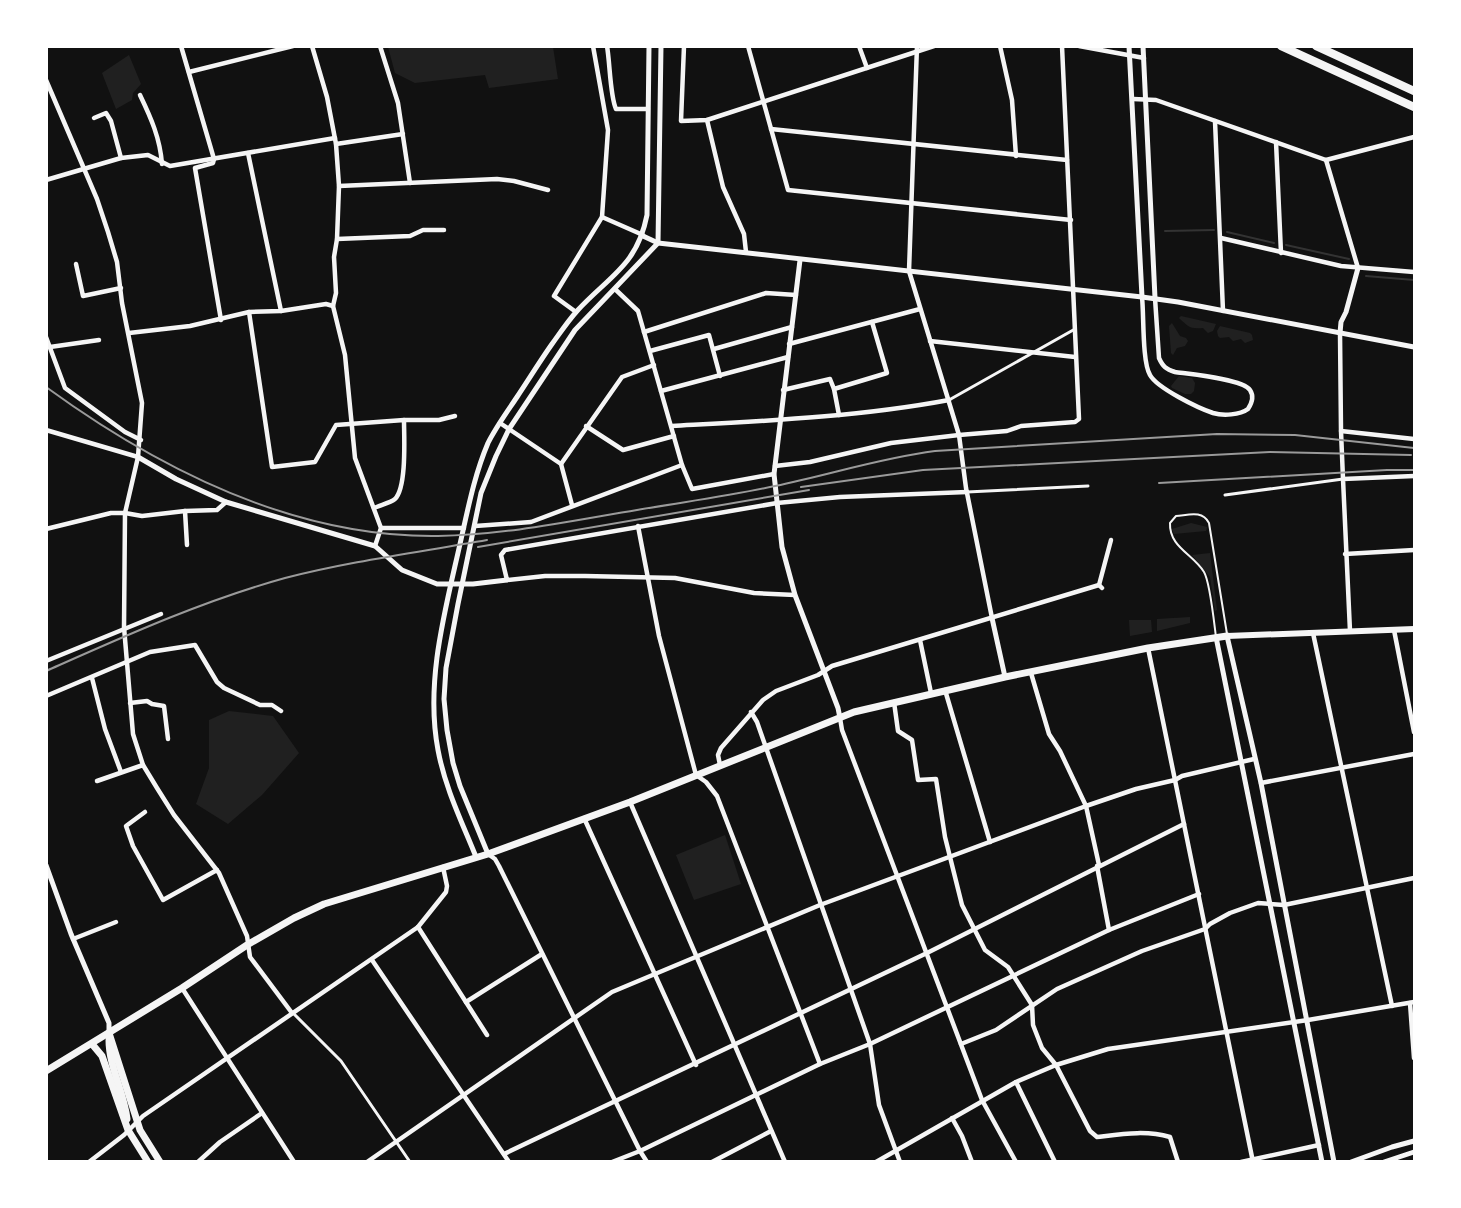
<svg xmlns="http://www.w3.org/2000/svg" width="1461" height="1208" font-family="Literata,serif">
  <style>
    .green { fill: #202020 }
    .lines { fill: none; stroke-linecap: round; stroke-linejoin: round }
    .stream { stroke: #333; stroke-width: 2 }
    .service { stroke: #f5f5f5; stroke-width: 2 }
    .pedestrian { stroke: #f5f5f5; stroke-width: 3 }
    .minor { stroke: #f5f5f5; stroke-width: 4.5 }
    .tertiary { stroke: #f5f5f5; stroke-width: 5 }
    .secondary { stroke: #f5f5f5; stroke-width: 6 }
    .primary { stroke: #f5f5f5; stroke-width: 7 }
    .trunk { stroke: #f5f5f5; stroke-width: 8 }
    .rail { stroke: #9a9a9a; stroke-width: 2 }
  </style>
  <rect width="100%" height="100%" fill="#111"/>
  <g class="green">
    <polygon points="388,47 553,47 558,79 489,88 485,75 415,83 395,73"/>
    <polygon points="129,55 141,84 133,93 132,100 116,109 102,73"/>
    <path d="M1181,316l35,8 -3,7 -5,2 -5,-5c-14,1 -14,-1 -24,-10z"/>
    <polygon points="1172,323 1180,336 1186,338 1188,341 1185,346 1177,348 1173,355 1171,353 1169,326"/>
    <polygon points="1220,326 1250,333 1252,335 1253,340 1245,343 1241,339 1233,341 1229,337 1220,338 1218,336 1217,331"/>
    <polygon points="1179,376 1192,378 1195,383 1194,391 1191,394 1185,394 1172,388 1171,386"/>
    <polygon points="1191,523 1207,527 1206,531 1174,534 1172,529"/>
    <polygon points="1210,553 1217,610 1215,611 1210,577 1192,555"/>
    <polygon points="1190,617 1190,623 1157,631 1157,619"/>
    <polygon points="1129,620 1151,620 1152,632 1130,636"/>
    <polygon points="229,711 273,716 299,753 262,795 228,824 196,804 209,768 209,720"/>
    <polygon points="725,835 741,884 694,900 676,855"/>
  </g>
  <g class="lines">
    <g class="stream">
      <polyline points="1165,231 1214,230"/>
      <polyline points="1227,232 1274,243"/>
      <polyline points="1286,245 1349,259"/>
      <polyline points="1366,276 1414,280"/>
    </g>
    <path class="service" d="M1216,637c-2,-15 -6,-55 -12,-65 -11,-18 -35,-25 -34,-49l6,-7c13,-1 26,-6 33,7l18,111"/>
    <g class="pedestrian">
      <polyline points="949,400 1075,329"/>
      <polyline points="967,492 1088,486"/>
      <polyline points="1225,495 1343,479"/>
      <polyline points="293,1013 341,1061 410,1162"/>
    </g>
    <g class="minor">
      <polyline points="181,46 214,159"/>
      <polyline points="312,46 327,97 336,144 339,186 337,239 334,257 336,293 333,306 345,355 355,458 381,528 375,546"/>
      <polyline points="380,46 398,103 410,183"/>
      <path d="M607,46c3,17 3,50 9,63h32"/>
      <polyline points="684,46 681,121 707,120 934,46"/>
      <polyline points="748,46 788,190 1071,220"/>
      <polyline points="859,46 867,68"/>
      <polyline points="917,46 909,271 959,435 966,488 992,618"/>
      <polyline points="1000,46 1012,100 1016,156"/>
      <polyline points="1079,46 1144,58"/>
      <polyline points="189,72 293,46"/>
      <polyline points="46,80 97,199 108,232 117,262 122,303 142,403 138,457 125,513 124,627 133,734 143,765 157,788 174,815 219,873 247,936 250,957 292,1013"/>
      <path d="M140,95c11,23 20,43 22,69"/>
      <polyline points="1133,99 1156,100 1326,160 1414,137"/>
      <polyline points="94,118 106,113 111,121 121,158"/>
      <polyline points="707,120 723,187 744,234 746,252"/>
      <polyline points="1215,121 1223,311"/>
      <polyline points="771,129 1067,160"/>
      <polyline points="1276,142 1281,253"/>
      <polyline points="336,144 403,134"/>
      <polyline points="248,153 281,311"/>
      <polyline points="214,159 213,163 195,168 221,320"/>
      <polyline points="1326,160 1358,268"/>
      <polyline points="46,180 121,158 148,155 170,166 335,138"/>
      <polyline points="339,186 497,179 514,181 548,190"/>
      <polyline points="602,217 643,235"/>
      <polyline points="1221,238 1341,266 1414,272"/>
      <polyline points="337,239 410,236 423,230 444,230"/>
      <polyline points="76,264 83,296 121,288"/>
      <polyline points="616,290 638,311 682,465 692,489 774,474"/>
      <path d="M1142,297c2,17 0,65 8,78 7,13 48,33 63,38 10,3 27,2 35,-4 4,-6 6,-13 2,-19 -7,-11 -61,-16 -75,-18 -9,-3 -12,-5 -16,-14l-4,-60"/>
      <path d="M249,312l23,155 43,-5 21,-37 68,-5c0,16 3,67 -9,79 -5,4 -15,6 -21,9"/>
      <polyline points="576,312 554,296 602,217 608,130 593,46"/>
      <polyline points="644,332 766,293 796,295"/>
      <polyline points="129,333 190,326 249,312 281,311 326,304 333,306"/>
      <polyline points="1340,333 1341,431 1414,439"/>
      <polyline points="46,337 65,388 125,432 141,440"/>
      <polyline points="930,341 1075,357"/>
      <polyline points="789,344 920,309"/>
      <polyline points="50,347 99,340"/>
      <polyline points="714,349 792,327"/>
      <polyline points="650,351 709,335 720,376"/>
      <polyline points="783,390 830,379 834,389"/>
      <polyline points="661,391 788,357"/>
      <polyline points="839,415 834,389 887,373 872,322"/>
      <polyline points="404,420 439,420 455,416"/>
      <polyline points="500,423 561,464 572,505"/>
      <polyline points="586,426 623,450 674,436"/>
      <path d="M672,426c92,-5 186,-9 277,-26"/>
      <polyline points="46,430 138,457"/>
      <polyline points="1341,431 1343,479"/>
      <polyline points="561,464 622,377 654,365"/>
      <polyline points="775,466 810,462 891,443 959,435 1007,431 1021,426 1075,422 1079,419 1062,46"/>
      <polyline points="185,511 187,545"/>
      <polyline points="475,526 531,522 682,465"/>
      <polyline points="638,526 659,636 696,775 706,782 717,796 820,1064"/>
      <polyline points="381,528 464,528"/>
      <polyline points="46,529 111,513 125,513 142,516 185,511 217,510 226,502"/>
      <polyline points="1345,554 1414,550"/>
      <polyline points="1099,585 1111,540"/>
      <polyline points="795,595 754,593 675,578 585,576 545,576 507,580 501,555 505,550 777,503 840,497 967,492"/>
      <polyline points="1394,630 1414,732"/>
      <polyline points="1350,631 1343,479 1414,476"/>
      <polyline points="1313,633 1392,1006"/>
      <polyline points="920,640 931,693"/>
      <polyline points="1148,648 1253,1162"/>
      <polyline points="46,661 161,614"/>
      <polyline points="1031,673 1049,734 1060,751 1086,806 1099,865"/>
      <polyline points="92,678 105,729 121,772"/>
      <polyline points="945,690 990,842"/>
      <polyline points="46,696 150,652 195,645 217,682 224,688 260,705 272,705 281,711"/>
      <path d="M894,702l4,29 14,9 6,40 18,-1 9,58 17,68 23,45 23,17 24,38 1,20 9,23 14,17 34,66 7,6c25,-3 49,-7 73,0l8,25"/>
      <polyline points="130,703 147,701 152,704 164,706 168,739"/>
      <polyline points="751,712 757,722 870,1044 879,1105 900,1162"/>
      <polyline points="840,718 842,730 982,1100 1016,1162"/>
      <polyline points="720,765 718,755 721,748 763,700 776,691 818,675 832,666 1099,585 1102,588"/>
      <polyline points="97,781 143,765"/>
      <polyline points="1261,783 1414,754"/>
      <polyline points="630,802 785,1162"/>
      <polyline points="145,812 126,826 133,846 163,900 217,870"/>
      <polyline points="584,818 696,1065"/>
      <polyline points="488,854 495,859 499,866 640,1151 647,1162"/>
      <polyline points="1097,866 1109,930"/>
      <polyline points="418,927 487,1035"/>
      <polyline points="73,939 116,922"/>
      <polyline points="372,960 509,1162"/>
      <polyline points="182,988 294,1162"/>
      <polyline points="466,1002 542,954"/>
      <polyline points="1410,1003 1414,1058"/>
      <polyline points="961,1044 996,1030 1057,989 1142,951 1205,929 1210,924 1230,913 1258,903 1284,905 1414,878"/>
      <polyline points="1016,1082 1055,1162"/>
      <polyline points="952,1118 962,1136 972,1162"/>
      <polyline points="504,1154 927,953 1184,824"/>
      <polyline points="89,1162 124,1135 143,1116 418,927 446,892 447,886 443,867"/>
      <polyline points="198,1162 220,1142 262,1113"/>
      <polyline points="367,1162 612,992 820,905 1086,806 1136,789 1175,780 1182,776 1254,759"/>
      <polyline points="612,1162 640,1151 820,1064 870,1044 1109,930 1199,894"/>
      <polyline points="712,1162 771,1131"/>
      <polyline points="876,1162 1016,1082 1056,1065 1108,1049 1308,1020 1414,1002"/>
      <polyline points="1241,1162 1319,1145"/>
    </g>
    <g class="tertiary">
      <polyline points="1129,46 1142,297"/>
      <polyline points="1143,46 1155,298"/>
      <polyline points="643,236 658,243 1142,297 1178,302 1414,347"/>
      <polyline points="800,260 774,474 782,547 795,595 838,708 840,718"/>
      <polyline points="1340,333 1341,322 1346,312 1358,268"/>
      <polyline points="138,457 176,479 226,502 375,546 402,570 437,584 473,584 507,580"/>
      <polyline points="992,618 1005,677"/>
      <polyline points="1227,636 1261,783 1334,1162"/>
      <polyline points="1216,637 1322,1162"/>
      <polyline points="488,854 460,786 453,763 447,730 444,699 446,668 458,604 481,493 496,456 509,429 575,330 658,243 661,46"/>
      <path d="M476,857c-14,-35 -31,-69 -38,-107 -13,-68 7,-139 22,-206 8,-35 14,-68 28,-101 8,-16 19,-31 29,-46 12,-18 23,-36 35,-53 8,-11 16,-23 25,-33 32,-35 60,-45 70,-96l2,-169"/>
      <polyline points="46,865 71,934 109,1023 109,1033"/>
      <polyline points="1351,1162 1392,1147 1414,1141"/>
      <polyline points="1384,1162 1414,1152"/>
    </g>
    <polyline class="secondary" points="1227,636 1414,629"/>
    <g class="primary">
      <polyline points="109,1033 140,1130 160,1162"/>
      <path d="M109,1040c0,27 15,52 18,79"/>
      <polyline points="92,1044 102,1056 128,1130 148,1162"/>
      <polyline points="46,1071 182,988 247,945 294,918 324,904 488,854 630,802 854,712 1005,677 1148,648 1227,636"/>
    </g>
    <g class="trunk">
      <polyline points="1281,46 1414,107"/>
      <polyline points="1316,46 1414,91"/>
    </g>
    <g class="rail">
      <path d="M46,387c114,83 248,151 392,149 67,-1 133,-15 199,-26 46,-8 93,-14 138,-24 54,-11 105,-28 160,-35l282,-17 78,1 119,13"/>
      <polyline points="1159,483 1387,470 1414,470"/>
      <polyline points="801,487 923,470 1115,460 1270,452 1411,455"/>
      <polyline points="478,547 809,490"/>
      <path d="M46,671c79,-35 156,-70 239,-93 66,-17 135,-26 202,-38"/>
    </g>
  </g>
  <rect width="1461" height="1208" fill="none" stroke="#ffffff" stroke-width="96"/>
</svg>
